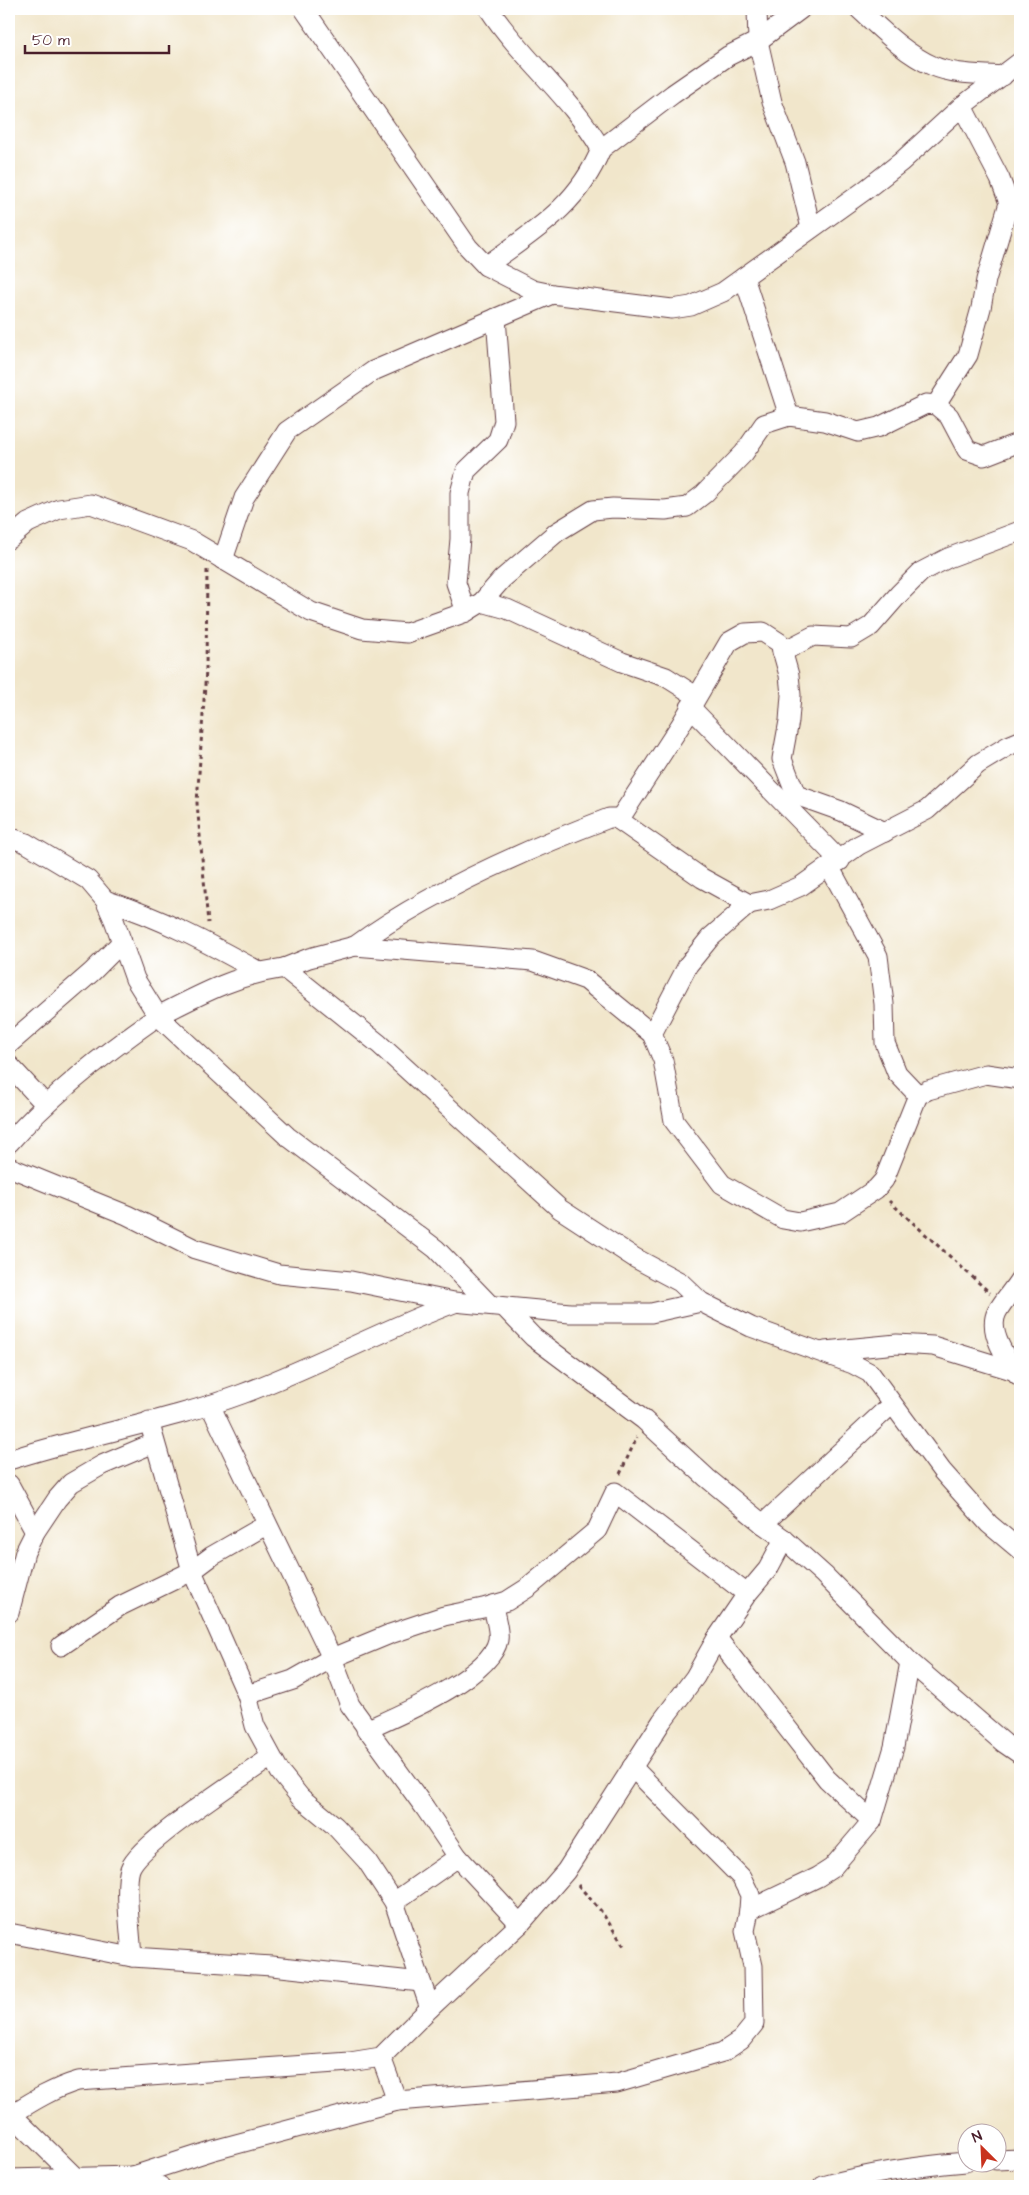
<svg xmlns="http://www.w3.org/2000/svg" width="1029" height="2195" font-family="'Architects Daughter',sans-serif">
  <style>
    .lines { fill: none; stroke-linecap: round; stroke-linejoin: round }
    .minor-casing { stroke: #633d43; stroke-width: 21 }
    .path { stroke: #633d43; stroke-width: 3; stroke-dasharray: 4 4; stroke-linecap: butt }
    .minor { stroke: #fff; stroke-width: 19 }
  </style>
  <rect width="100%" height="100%" fill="#fff"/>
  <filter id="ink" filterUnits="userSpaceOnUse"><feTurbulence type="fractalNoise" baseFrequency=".02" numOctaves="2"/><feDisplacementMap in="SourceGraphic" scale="10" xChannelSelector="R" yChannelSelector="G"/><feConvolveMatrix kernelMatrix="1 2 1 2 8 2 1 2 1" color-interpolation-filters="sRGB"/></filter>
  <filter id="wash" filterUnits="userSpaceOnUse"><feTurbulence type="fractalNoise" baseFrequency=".0096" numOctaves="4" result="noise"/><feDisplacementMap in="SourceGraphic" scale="20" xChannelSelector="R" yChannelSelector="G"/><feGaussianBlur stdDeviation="1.12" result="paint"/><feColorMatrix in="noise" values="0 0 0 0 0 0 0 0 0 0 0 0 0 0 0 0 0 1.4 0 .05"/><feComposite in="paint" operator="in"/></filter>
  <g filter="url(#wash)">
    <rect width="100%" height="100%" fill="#f1e6cb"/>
  </g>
  <g filter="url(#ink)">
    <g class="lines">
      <g class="minor-casing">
        <g id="minor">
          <polyline points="304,9 468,247 486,266 533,290 552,294 672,309 691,306 723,292 864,191 901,162 962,106 1020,62"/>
          <polyline points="757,9 758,41 772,102 795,162 811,228"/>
          <path d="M859,9c23,21 45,44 74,57 21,9 47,8 70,10"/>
          <polyline points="601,149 673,94 728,56 758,41 801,9"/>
          <path d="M486,266c48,-35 92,-60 115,-117 -30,-52 -79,-90 -112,-140"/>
          <polyline points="744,277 789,416"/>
          <polyline points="936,405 968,355 981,308 986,280 1009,203 1000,179 962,106"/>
          <polyline points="9,539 28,523 59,509 91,504 192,541 311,612 362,629 407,633 466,612 482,602 502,579 557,532 593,510 613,508 665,510 687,507 704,494 744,453 764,424 789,416 825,421 858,432 879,427 926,404 936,405 949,416 967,450 984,456 1020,442"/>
          <polyline points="223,560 244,498 287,431 373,371 552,294"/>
          <polyline points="482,602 507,609 622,662 666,677 696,696"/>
          <polyline points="466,612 456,583 460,539 460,493 466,471 498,440 504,421 496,318"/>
          <polyline points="782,652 813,636 851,638 871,626 899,594 921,572 948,558 1020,531"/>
          <polyline points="690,707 840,861"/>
          <polyline points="619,820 680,726 729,642 745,633 763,632 780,643 789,675 791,695 789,721 782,759 796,795 841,811 885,832"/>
          <path d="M9,837l17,6 62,37 17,20 9,20 21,59 23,37c-53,37 -106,78 -149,127"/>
          <polyline points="830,868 878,956 884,1004 885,1043 897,1073 918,1095"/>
          <path d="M105,900c56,18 103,43 155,72"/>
          <path d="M355,946c72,-53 170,-96 254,-128h7l86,60 47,26 20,-4 32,-14 58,-41 68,-35 51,-46 30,-18 12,-5"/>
          <polyline points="284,968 309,958 355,946 533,961 586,980 652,1034 663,1060 674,1121 722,1184 783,1219 800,1222 840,1213 876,1189 884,1180 918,1095 928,1090 986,1074 1020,1079"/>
          <polyline points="652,1034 688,965 710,938 749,904"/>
          <polyline points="9,1044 92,972 122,942"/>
          <polyline points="9,1065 46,1105"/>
          <polyline points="9,1167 127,1215 195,1249 279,1274 351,1281 454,1302 570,1313 651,1313 701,1302"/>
          <path d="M490,1305l-54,-56 -149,-113 -129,-120c43,-22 78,-41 126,-48l95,76 181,165 75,49 45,24 21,20 50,25 102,37 17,9 72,98 47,53 31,26"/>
          <polyline points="505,1308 533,1337 644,1420 707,1478 763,1524 784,1539 824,1575 910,1662 1004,1743 1020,1754"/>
          <polyline points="825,1351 897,1344 933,1346 1015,1371"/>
          <path d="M1018,1375c-11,-15 -31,-44 -21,-63 6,-11 16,-22 23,-33"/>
          <polyline points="210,1405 332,1658 350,1705 425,1808 458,1857 520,1924"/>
          <polyline points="149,1421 192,1571 247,1695 255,1726 280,1772 300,1797 335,1826 367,1861 394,1902 430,2008"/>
          <path d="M9,1460c77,-25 157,-38 233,-66 72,-27 140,-64 212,-91"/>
          <polyline points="9,1484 35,1532"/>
          <polyline points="763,1524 892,1404"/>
          <polyline points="9,1613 25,1552 35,1532 57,1499 71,1483 102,1465 154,1443"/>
          <polyline points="61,1646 120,1606 192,1571 212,1556 266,1525"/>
          <polyline points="247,1695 293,1680 332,1658 390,1634 444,1616 483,1608 507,1601 529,1587 597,1530 615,1492 747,1594"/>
          <path d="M366,1730c33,-15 125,-53 132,-90 2,-10 -4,-25 -5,-35"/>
          <polyline points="632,1767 741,1877 750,1895 749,1910"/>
          <polyline points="872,1821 894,1747 910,1662"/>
          <polyline points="394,1902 458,1857"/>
          <polyline points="9,1933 132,1957 272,1966 421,1982"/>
          <path d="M132,1957c-1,-21 -8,-69 -2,-88 9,-26 114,-93 141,-112"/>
          <polyline points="381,2057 397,2101"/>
          <polyline points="9,2112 75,2177"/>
          <path d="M12,2114c21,-13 42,-26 66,-33l272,-19 31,-5 49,-49 90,-84 46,-53 96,-150 33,-44 22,-39 30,-44 21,-25 16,-30"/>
          <polyline points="996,2160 1020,2159"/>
          <polyline points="133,2176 214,2150 397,2101 617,2083 723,2052 741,2040 754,2024 753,1966 745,1931 749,1910 818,1877 832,1868 872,1821 827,1779 717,1638"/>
          <polyline points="9,2179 133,2176 160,2186"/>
          <path d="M823,2186c47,-13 94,-20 143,-24"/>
        </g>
      </g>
      <g class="path">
        <polyline points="207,570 206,670 197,803 208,923"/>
        <polyline points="889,1201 990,1293"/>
        <polyline points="620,1474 637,1437"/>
        <polyline points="578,1885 601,1911 624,1946"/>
      </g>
      <use href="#minor" class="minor"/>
    </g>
  </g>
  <rect width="1029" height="2195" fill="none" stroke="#fff" stroke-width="30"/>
  <g transform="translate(982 2148) rotate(336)"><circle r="24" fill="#ffffff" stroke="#b7a5aa"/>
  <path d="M0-4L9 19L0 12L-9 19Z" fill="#c8321e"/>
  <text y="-8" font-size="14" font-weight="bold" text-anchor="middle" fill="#4a1f2b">N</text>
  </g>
  <path d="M25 45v8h144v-8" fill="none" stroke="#4a1f2b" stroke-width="2.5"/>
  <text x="32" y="45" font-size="15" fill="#4a1f2b" stroke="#ffffff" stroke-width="4" paint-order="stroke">50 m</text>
</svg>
